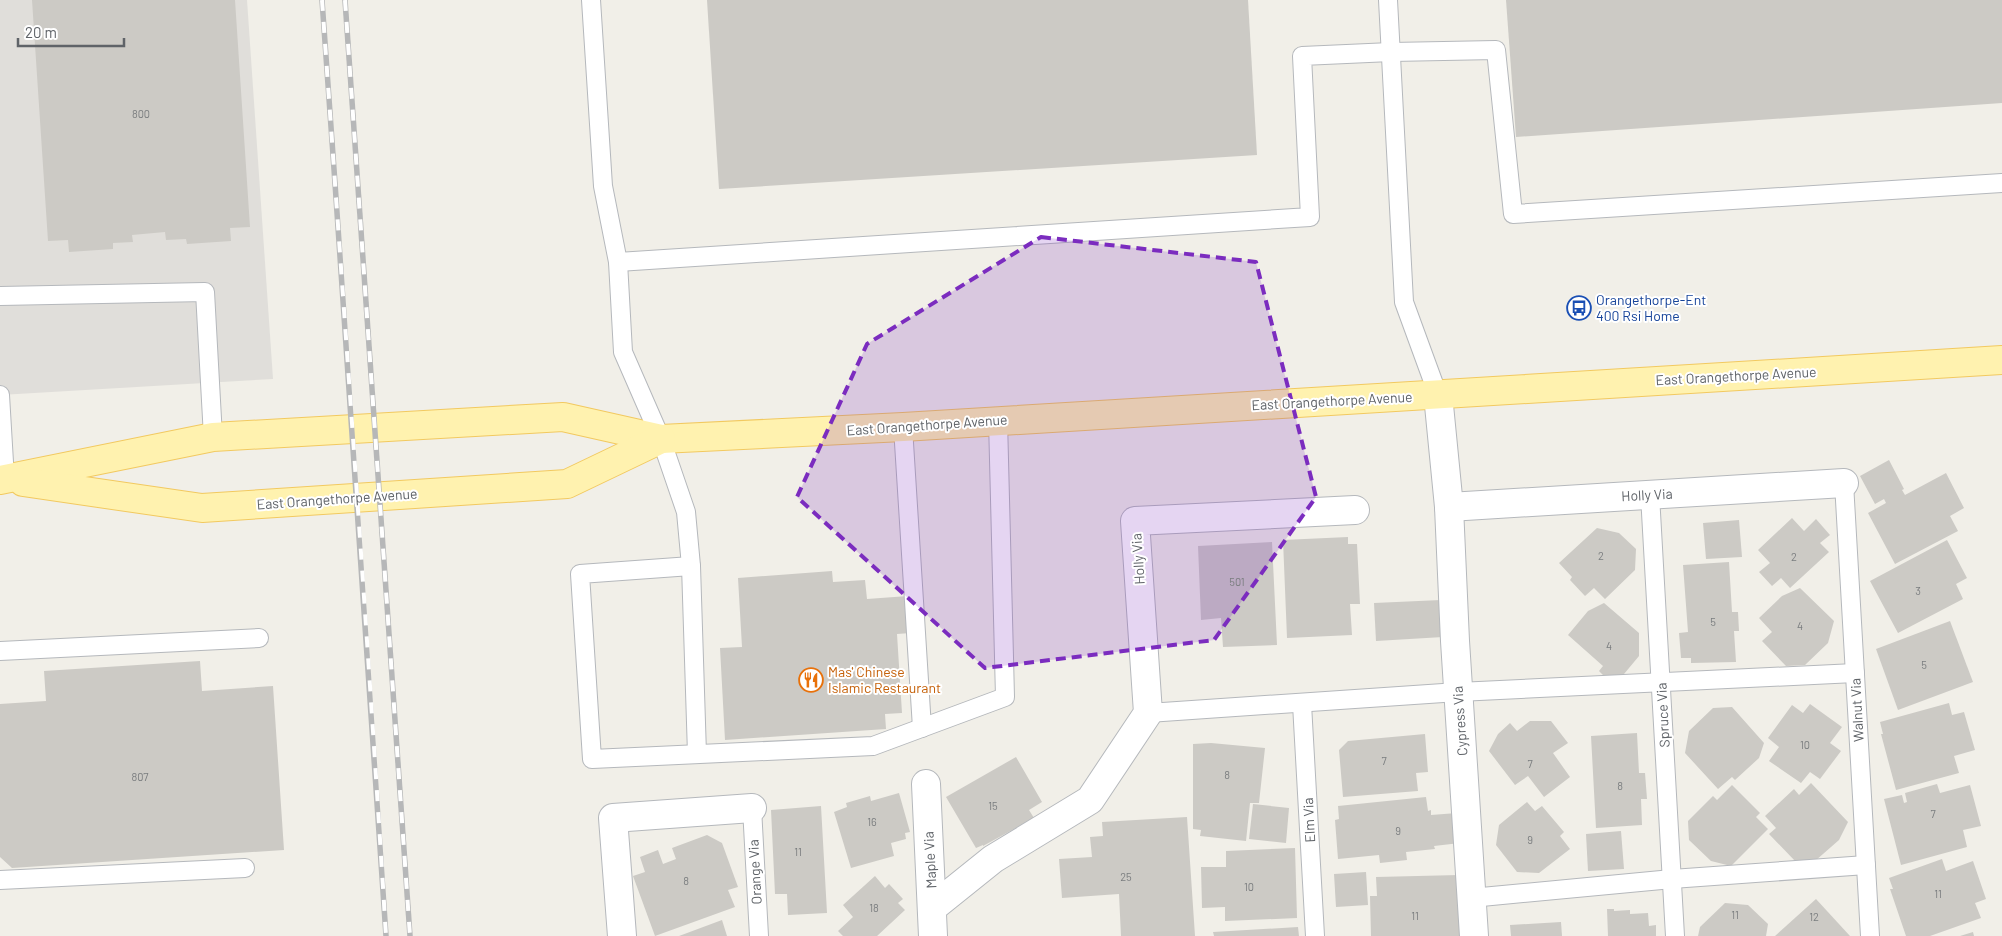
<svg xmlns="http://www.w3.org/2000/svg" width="2002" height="936" font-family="Barlow,sans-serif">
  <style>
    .industrial { fill: #e0deda }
    .building { fill: #cccac5 }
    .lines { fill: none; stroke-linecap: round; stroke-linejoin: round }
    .service-casing { stroke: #b5b8bc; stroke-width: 20 }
    .minor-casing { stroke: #b5b8bc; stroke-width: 30 }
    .primary-casing { stroke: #f2c960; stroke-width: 30 }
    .service { stroke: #fff; stroke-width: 18 }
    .minor { stroke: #fff; stroke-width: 28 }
    .primary { stroke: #fff2af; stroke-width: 28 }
    .rail-casing { stroke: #b6b7b8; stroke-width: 5.5 }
    .rail { stroke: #fff; stroke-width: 4; stroke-dasharray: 11; stroke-linecap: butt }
    .marked { fill: #7b2cbf; fill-opacity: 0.2; stroke: #7b2cbf; stroke-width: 4; stroke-dasharray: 10 6; stroke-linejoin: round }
    .labels { text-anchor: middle; stroke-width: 4; stroke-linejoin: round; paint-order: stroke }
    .number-label { font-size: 11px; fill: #7a7d7f }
    .transit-label { font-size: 14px; fill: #164399; stroke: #fff; text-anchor: start }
    .street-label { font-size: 14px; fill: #5f6368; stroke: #fff }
    .food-label { font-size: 14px; fill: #c56008; stroke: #fff; text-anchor: start }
  </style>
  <rect width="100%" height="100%" fill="#f1efe8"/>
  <polygon class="industrial" points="0,0 247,0 273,379 0,395"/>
  <g class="building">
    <polygon points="32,0 235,0 250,227 230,228 231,241 187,244 186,239 166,240 165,232 132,235 133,242 113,243 113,249 69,252 68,240 48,241"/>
    <polygon points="707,0 1248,0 1257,155 719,189"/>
    <polygon points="1506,0 2002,0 2002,103 1516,137"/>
    <polygon points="1889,460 1904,489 1902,490 1905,495 1946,473 1964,508 1950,516 1958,531 1895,564 1868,513 1886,503 1884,499 1875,504 1860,476"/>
    <polygon points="1792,518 1804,531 1816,519 1830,535 1820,543 1829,552 1790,588 1781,578 1772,586 1759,572 1770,563 1758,550"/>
    <polygon points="1739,520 1742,557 1706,559 1703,523"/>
    <polygon points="1597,528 1619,533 1636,549 1635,570 1605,599 1594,588 1585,596 1570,580 1572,577 1559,563"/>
    <polygon points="1348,537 1348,544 1357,544 1360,604 1350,604 1352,635 1287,638 1283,540"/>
    <polygon points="1947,540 1967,578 1956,584 1963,599 1898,633 1870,581"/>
    <polygon points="1272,542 1277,645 1223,647 1221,618 1201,620 1198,546"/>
    <polygon points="1729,562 1732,612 1738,612 1739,631 1734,631 1736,662 1691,663 1691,658 1681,658 1679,633 1688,632 1683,565"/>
    <polygon points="832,571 833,582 865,580 867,599 908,596 911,633 897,634 902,713 885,714 886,729 725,740 720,648 742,647 738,578"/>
    <polygon points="1800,588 1834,621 1828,643 1805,665 1786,666 1762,641 1772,632 1759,618 1782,596"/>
    <polygon points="1441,600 1443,637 1376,641 1374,603"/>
    <polygon points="1604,603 1639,633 1639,656 1619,680 1608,680 1599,671 1603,666 1568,635 1588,611"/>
    <polygon points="1950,621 1973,682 1898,710 1876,649"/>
    <polygon points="200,661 202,691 273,686 284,850 12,868 0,857 0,704 46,701 44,671"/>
    <polygon points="1949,703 1952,715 1964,712 1975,750 1954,756 1959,773 1896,790 1881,734 1883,734 1880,722"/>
    <polygon points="1810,704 1842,727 1830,743 1841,751 1820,779 1810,772 1801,783 1769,761 1779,747 1768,738 1792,705 1803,713"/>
    <polygon points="1732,707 1764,743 1759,758 1735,780 1732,777 1718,789 1685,753 1689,731 1713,708"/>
    <polygon points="1530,721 1551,721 1568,743 1553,753 1570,777 1544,797 1528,776 1515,785 1489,751 1498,734 1510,723 1517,731"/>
    <polygon points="1637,733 1639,773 1645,773 1647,799 1641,799 1642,825 1596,828 1591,736"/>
    <polygon points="1425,734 1428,772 1416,773 1418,791 1343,797 1339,750 1348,741"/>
    <polygon points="1211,743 1265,748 1259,803 1250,803 1246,841 1200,836 1201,830 1193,829 1193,744"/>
    <polygon points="1016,757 1042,802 1029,810 1034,818 983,846 983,845 976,848 946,797"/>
    <polygon points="1811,783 1848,822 1839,840 1815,861 1796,862 1769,834 1776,828 1765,816 1794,789 1799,795"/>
    <polygon points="1937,784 1940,793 1970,785 1981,826 1963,830 1967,847 1901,865 1884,799 1902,795 1904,803 1907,802 1905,793"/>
    <polygon points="1732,785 1760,813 1756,817 1768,829 1731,866 1711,861 1689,840 1688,821 1713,796 1717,800"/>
    <polygon points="899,793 910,832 905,833 906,839 891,843 894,856 851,868 834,812 847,807 846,803 870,796 871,801"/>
    <polygon points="1426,797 1428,811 1431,810 1431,815 1457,813 1460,843 1434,846 1435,849 1406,852 1407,860 1380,863 1379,855 1338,859 1335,820 1339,819 1338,806"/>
    <polygon points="1527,802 1535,811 1542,806 1564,832 1560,836 1570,849 1539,873 1517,872 1496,845 1499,825"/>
    <polygon points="1253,804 1289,808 1286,843 1249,839"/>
    <polygon points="821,806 827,913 788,915 787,894 775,894 771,810"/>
    <polygon points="1187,817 1195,936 1121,936 1119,894 1062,898 1059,859 1092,857 1090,837 1103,836 1102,822"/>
    <polygon points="1621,831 1624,869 1588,871 1586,834"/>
    <polygon points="707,835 722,843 738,887 728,890 735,907 655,936 633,876 645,872 640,857 658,850 663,864 676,859 672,848"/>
    <polygon points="1295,848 1297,918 1225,921 1225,907 1202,908 1201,867 1226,867 1226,851"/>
    <polygon points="1942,859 1946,871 1973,861 1986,899 1975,903 1981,918 1930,936 1906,936 1890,889 1893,889 1889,878"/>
    <polygon points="1366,872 1368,905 1336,907 1334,874"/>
    <polygon points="1459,875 1460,936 1371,936 1370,896 1377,896 1376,877"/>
    <polygon points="875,876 885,888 889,884 903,899 898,903 905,910 877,936 843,936 838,931 853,917 843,905"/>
    <polygon points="1816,899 1850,936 1775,936"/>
    <polygon points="1725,903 1748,905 1768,924 1766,936 1698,936 1700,927"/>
    <polygon points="1607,909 1614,909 1614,911 1630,910 1630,914 1648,913 1649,926 1656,925 1656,936 1608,936"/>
    <polygon points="722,920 727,936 679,936"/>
    <polygon points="1561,922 1562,936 1511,936 1510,925"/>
    <polygon points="1298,927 1299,936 1214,936 1213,932"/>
    <polygon points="1973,932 1974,936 1960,936"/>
  </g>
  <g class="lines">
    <g class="service-casing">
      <g id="service">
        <polyline points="591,0 603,186 618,262 623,352 661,439 686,512 691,566 580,574 592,759 873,746 1005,697 998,420"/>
        <polyline points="1388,0 1404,302 1438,395"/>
        <polyline points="618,262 1310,217 1302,56 1391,52 1496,50 1513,214 2002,183"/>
        <polyline points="0,296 205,292 213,437"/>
        <polyline points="0,395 5,479"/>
        <polyline points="903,427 922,728"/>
        <polyline points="1844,483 1870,936"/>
        <polyline points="1650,495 1675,936"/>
        <polyline points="691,566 697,754"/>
        <polyline points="0,651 259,638"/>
        <polyline points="1302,704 1315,936"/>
        <polyline points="1148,713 1458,692 1855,673"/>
        <polyline points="752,808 759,936"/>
        <polyline points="0,880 245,868"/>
        <polyline points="1471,898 1672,879 1866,865"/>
      </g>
    </g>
    <g class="minor-casing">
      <g id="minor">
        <polyline points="1438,395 1449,507 1455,641 1474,936"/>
        <polyline points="1449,507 1844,483"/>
        <polyline points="926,784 933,936"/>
        <polyline points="932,908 993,859 1090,800 1148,713 1135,521 1355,510"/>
        <polyline points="622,936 613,818 752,808"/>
      </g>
    </g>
    <g class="primary-casing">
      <g id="primary">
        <polyline points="0,480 213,437 563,417 661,439 903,427 2002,360"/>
        <polyline points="23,482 202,508 567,484 661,439"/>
      </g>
    </g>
    <use href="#service" class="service"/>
    <use href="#minor" class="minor"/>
    <use href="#primary" class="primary"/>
    <g class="rail-casing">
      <g id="rail">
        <path d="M322,0c22,312 45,624 64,936"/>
        <polyline points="345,0 410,936"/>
      </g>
    </g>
    <use href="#rail" class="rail"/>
  </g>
  <path class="marked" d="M1041,237l215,25 60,235 -102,143 -229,28 -188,-171 70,-153z"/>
  <defs>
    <g id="bus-ring" transform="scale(1.25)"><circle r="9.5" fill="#fff" stroke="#1a4fb4" stroke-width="1.5"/><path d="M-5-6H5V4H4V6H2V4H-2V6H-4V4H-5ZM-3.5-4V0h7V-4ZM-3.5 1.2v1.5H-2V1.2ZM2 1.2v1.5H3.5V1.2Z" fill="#1a4fb4"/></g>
    <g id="restaurant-ring" transform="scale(1.25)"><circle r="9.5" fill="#fff" stroke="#e8710a" stroke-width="1.5"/><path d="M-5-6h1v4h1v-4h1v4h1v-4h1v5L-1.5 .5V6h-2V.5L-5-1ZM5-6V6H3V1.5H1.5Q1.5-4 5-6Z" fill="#e8710a"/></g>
  </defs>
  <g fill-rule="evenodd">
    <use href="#bus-ring" x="1579" y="308"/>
    <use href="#restaurant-ring" x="811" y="680"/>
  </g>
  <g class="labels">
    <g class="number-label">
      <text x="141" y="118">800</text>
      <text x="1601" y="560">2</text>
      <text x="1794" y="561">2</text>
      <text x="1237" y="586">501</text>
      <text x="1918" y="595">3</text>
      <text x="1713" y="626">5</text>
      <text x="1800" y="630">4</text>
      <text x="1609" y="650">4</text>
      <text x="1924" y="669">5</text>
      <text x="1805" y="749">10</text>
      <text x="1384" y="765">7</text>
      <text x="1530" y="768">7</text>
      <text x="1227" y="779">8</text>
      <text x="140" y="781">807</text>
      <text x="1620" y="790">8</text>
      <text x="993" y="810">15</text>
      <text x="1933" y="818">7</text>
      <text x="872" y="826">16</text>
      <text x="1398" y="835">9</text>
      <text x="1530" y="844">9</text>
      <text x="798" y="856">11</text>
      <text x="1126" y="881">25</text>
      <text x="686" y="885">8</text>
      <text x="1249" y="891">10</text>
      <text x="1938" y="898">11</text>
      <text x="874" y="912">18</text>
      <text x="1735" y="919">11</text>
      <text x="1415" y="920">11</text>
      <text x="1814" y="921">12</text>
    </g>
    <g class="transit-label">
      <text x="1596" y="305">Orangethorpe-Ent<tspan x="1596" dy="16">400 Rsi Home</tspan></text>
    </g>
    <g class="street-label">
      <text transform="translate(1736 376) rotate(-3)" y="5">East Orangethorpe Avenue</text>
      <text transform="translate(1332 401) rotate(-3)" y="5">East Orangethorpe Avenue</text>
      <text transform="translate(927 425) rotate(-4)" y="5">East Orangethorpe Avenue</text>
      <text transform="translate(1647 495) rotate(-3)" y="5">Holly Via</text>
      <text transform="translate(337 499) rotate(-4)" y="5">East Orangethorpe Avenue</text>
      <text transform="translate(1138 559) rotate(-94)" y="5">Holly Via</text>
      <text transform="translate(1857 710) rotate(-93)" y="5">Walnut Via</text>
      <text transform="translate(1663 715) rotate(-93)" y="5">Spruce Via</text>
      <text transform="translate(1460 721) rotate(-94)" y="5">Cypress Via</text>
      <text transform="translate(1309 820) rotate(-93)" y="5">Elm Via</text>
      <text transform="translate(930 860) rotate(-93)" y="5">Maple Via</text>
      <text transform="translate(755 872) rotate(-93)" y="5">Orange Via</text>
    </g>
    <g class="food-label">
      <text x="828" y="677">Mas' Chinese<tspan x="828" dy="16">Islamic Restaurant</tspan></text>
    </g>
  </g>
  <path d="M18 38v8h106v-8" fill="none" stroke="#5f6368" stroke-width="2.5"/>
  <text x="25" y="38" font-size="15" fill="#5f6368" stroke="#ffffff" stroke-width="4" paint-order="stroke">20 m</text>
</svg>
